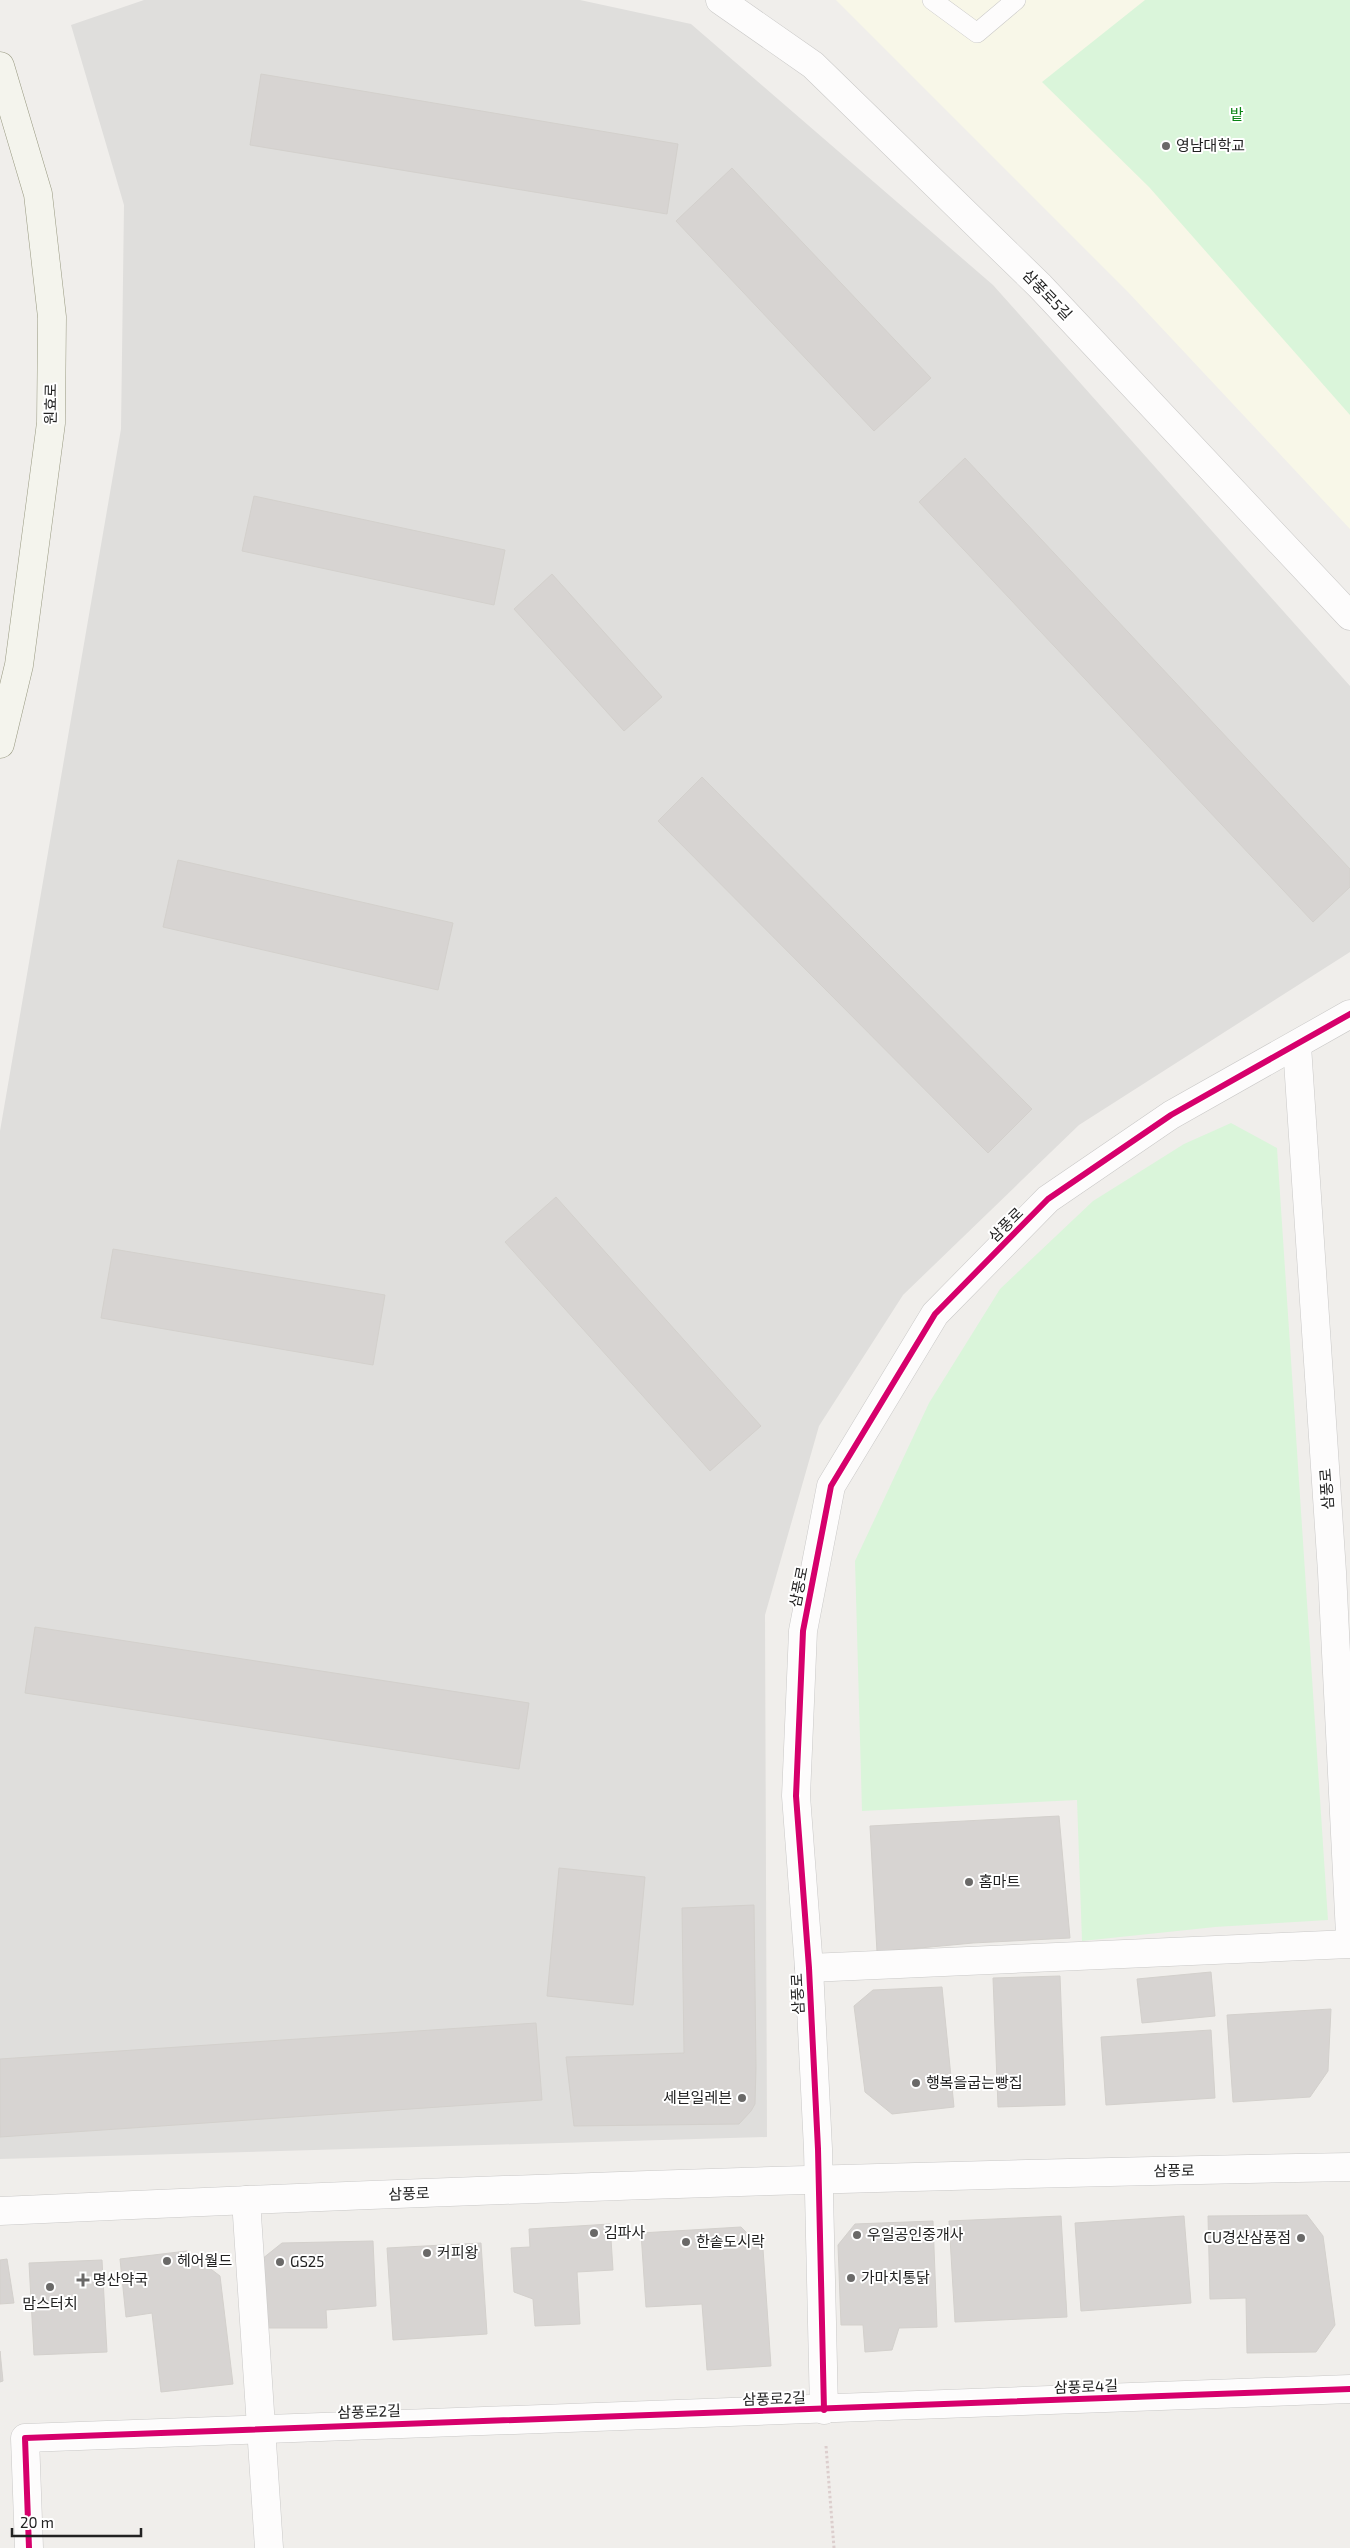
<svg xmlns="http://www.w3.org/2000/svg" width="1350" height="2548" font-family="'Exo 2','Noto Sans KR',sans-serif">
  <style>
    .residential { fill: #dfdedc }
    .education { fill: #f8f7e8 }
    .park { fill: #daf5da }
    .building { fill: #d7d4d2; stroke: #d3d0cc }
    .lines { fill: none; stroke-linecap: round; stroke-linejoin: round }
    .lane-casing { stroke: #c9c8c7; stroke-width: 20 }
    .street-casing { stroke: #c9c8c7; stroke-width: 29 }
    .secondary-casing { stroke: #999a82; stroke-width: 29 }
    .path { stroke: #dccecd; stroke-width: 3; stroke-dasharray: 2.5 2.5; stroke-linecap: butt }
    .lane { stroke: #fdfcfc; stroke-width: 19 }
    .street { stroke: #fdfcfc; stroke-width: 28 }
    .secondary { stroke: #f4f4ed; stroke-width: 28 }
    .cycleway-casing { stroke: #fff; stroke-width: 9 }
    .cycleway { stroke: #d6006c; stroke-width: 6 }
    .poi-dot { fill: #6a6968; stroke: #fff; stroke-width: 2 }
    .labels { text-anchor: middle; stroke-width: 4; stroke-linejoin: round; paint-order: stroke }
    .park-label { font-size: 15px; fill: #0c8416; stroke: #fff }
    .poi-label { font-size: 15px; fill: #222; stroke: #fff; text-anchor: start }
    .street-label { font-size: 15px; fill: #222; stroke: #fff }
  </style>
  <rect width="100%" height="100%" fill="#f0eeeb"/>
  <polygon class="residential" points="144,0 580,0 691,24 993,285 1350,686 1350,952 1079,1125 903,1295 819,1426 765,1615 767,2137 0,2159 0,1131 121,429 124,205 71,25"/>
  <polygon class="education" points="836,0 1350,0 1350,529 1128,292"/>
  <g class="park">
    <polygon points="1145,0 1350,0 1350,415 1149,187 1042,82"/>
    <polygon points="1231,1123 1277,1148 1328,1920 1215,1927 1082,1941 1077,1800 862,1811 855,1561 929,1403 1000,1289 1093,1201 1184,1144"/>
  </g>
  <g class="building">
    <polygon points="261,74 678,144 667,214 250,145"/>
    <polygon points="732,168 931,378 874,431 676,221"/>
    <polygon points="965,458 1350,869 1350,887 1313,922 919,502"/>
    <polygon points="254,496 505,550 494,605 242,551"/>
    <polygon points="552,574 662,697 624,731 514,609"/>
    <polygon points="702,777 1032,1109 988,1153 658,821"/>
    <polygon points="178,860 453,923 438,990 163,927"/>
    <polygon points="556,1197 761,1426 710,1471 505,1242"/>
    <polygon points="113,1249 385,1295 373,1365 101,1318"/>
    <polygon points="35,1627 529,1703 519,1769 25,1693"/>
    <polygon points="1059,1816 1070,1938 973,1943 877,1952 870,1826"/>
    <polygon points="559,1868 645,1877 633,2005 547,1996"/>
    <polygon points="754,1905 756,2067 755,2104 751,2111 739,2124 574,2126 566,2057 684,2053 682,1908"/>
    <polygon points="1211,1972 1215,2016 1142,2023 1137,1979"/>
    <polygon points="1060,1976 1065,2105 998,2107 993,1978"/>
    <polygon points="942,1987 954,2107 892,2114 865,2092 854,2006 873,1990"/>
    <polygon points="1331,2009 1328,2071 1310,2097 1233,2102 1227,2015"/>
    <polygon points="536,2023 542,2100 0,2137 0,2059"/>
    <polygon points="1211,2030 1215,2098 1106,2105 1101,2037"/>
    <polygon points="1307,2215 1323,2236 1335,2325 1316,2352 1247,2353 1246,2298 1210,2299 1208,2216"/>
    <polygon points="1061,2216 1067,2317 955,2322 949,2221"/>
    <polygon points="1184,2216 1191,2303 1081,2311 1075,2223"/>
    <polygon points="933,2221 937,2327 899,2328 892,2350 865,2352 863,2325 841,2325 838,2245 855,2224"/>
    <polygon points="610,2224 613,2270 577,2272 580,2324 535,2326 533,2299 514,2292 511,2248 530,2247 529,2229"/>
    <polygon points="741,2227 763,2249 771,2366 707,2370 702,2304 646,2307 641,2233"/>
    <polygon points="373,2241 376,2306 326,2310 327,2328 264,2328 262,2259 282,2243"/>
    <polygon points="481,2243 487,2334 393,2340 387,2248"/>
    <polygon points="187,2251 220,2276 233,2384 161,2392 152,2313 126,2317 120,2259"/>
    <polygon points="7,2259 14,2303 0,2304 0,2260"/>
    <polygon points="102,2260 107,2352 34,2355 29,2263"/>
    <polygon points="0,2351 3,2381 0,2382"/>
  </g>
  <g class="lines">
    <g class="lane-casing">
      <polyline id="lane" points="932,0 977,33 1016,0"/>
    </g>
    <g class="street-casing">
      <g id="street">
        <polyline points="720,0 813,65 1040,286 1350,616"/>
        <polyline points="1297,1046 1332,1572 1350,1934"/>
        <polyline points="809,1968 1350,1944"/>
        <polyline points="246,2200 269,2548"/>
        <path d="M0,2211c450,-21 900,-36 1350,-44"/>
        <polyline points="824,2410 818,2149 809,1968 796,1796 803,1631 831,1486 935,1314 1048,1199 1171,1115 1350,1014"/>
        <polyline points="29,2548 25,2438 1350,2389"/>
      </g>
    </g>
    <g class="secondary-casing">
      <polyline id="secondary" points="0,66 38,194 52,317 51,423 19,665 0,744"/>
    </g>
    <polyline class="path" points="826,2446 834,2548"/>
    <use href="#lane" class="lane"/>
    <use href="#street" class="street"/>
    <use href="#secondary" class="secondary"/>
    <g class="cycleway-casing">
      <g id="cycleway">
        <polyline points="824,2410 818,2149 809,1968 796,1796 803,1631 831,1486 935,1314 1048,1199 1171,1115 1350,1014"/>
        <polyline points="29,2548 25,2438 1350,2389"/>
      </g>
    </g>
    <use href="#cycleway" class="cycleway"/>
  </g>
  <g class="poi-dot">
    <circle cx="1166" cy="146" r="5"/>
    <circle cx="969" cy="1882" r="5"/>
    <circle cx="916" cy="2083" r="5"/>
    <circle cx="742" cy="2098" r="5"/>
    <circle cx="594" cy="2233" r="5"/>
    <circle cx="857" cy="2235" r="5"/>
    <circle cx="1301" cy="2238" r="5"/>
    <circle cx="686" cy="2242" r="5"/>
    <circle cx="427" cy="2253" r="5"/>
    <circle cx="167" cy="2261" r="5"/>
    <circle cx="280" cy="2262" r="5"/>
    <circle cx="851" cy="2278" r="5"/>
    <path d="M80.5 2272.5h5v5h5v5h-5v5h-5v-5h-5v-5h5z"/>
    <circle cx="50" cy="2287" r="5"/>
  </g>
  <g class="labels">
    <g class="park-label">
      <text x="1237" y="120">밭</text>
    </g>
    <g class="poi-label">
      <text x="1176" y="151">영남대학교</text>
      <text x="979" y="1887">홈마트</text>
      <text x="926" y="2088">행복을굽는빵집</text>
      <text x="732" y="2103" text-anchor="end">세븐일레븐</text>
      <text x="604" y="2238">김파사</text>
      <text x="867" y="2240">우일공인중개사</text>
      <text x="1291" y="2243" text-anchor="end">CU경산삼풍점</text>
      <text x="696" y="2247">한솥도시락</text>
      <text x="437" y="2258">커피왕</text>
      <text x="177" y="2266">헤어월드</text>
      <text x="290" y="2267">GS25</text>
      <text x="861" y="2283">가마치통닭</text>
      <text x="93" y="2285">명산약국</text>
      <text x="50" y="2309" text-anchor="middle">맘스터치</text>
    </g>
    <g class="street-label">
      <text transform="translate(1047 295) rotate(46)" y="5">삼풍로5길</text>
      <text transform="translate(51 404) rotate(-89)" y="5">원효로</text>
      <text transform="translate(1006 1225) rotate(-45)" y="5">삼풍로</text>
      <text transform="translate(1327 1489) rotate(-94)" y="5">삼풍로</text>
      <text transform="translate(799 1587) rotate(-79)" y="5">삼풍로</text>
      <text transform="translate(798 1994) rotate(-93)" y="5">삼풍로</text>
      <text transform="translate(1174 2171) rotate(-1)" y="5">삼풍로</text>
      <text transform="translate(409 2194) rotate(-2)" y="5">삼풍로</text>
      <text transform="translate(1086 2387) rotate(-2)" y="5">삼풍로4길</text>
      <text transform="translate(774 2399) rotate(-2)" y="5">삼풍로2길</text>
      <text transform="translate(369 2412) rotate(-2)" y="5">삼풍로2길</text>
    </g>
  </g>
  <path d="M12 2528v8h129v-8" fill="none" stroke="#222222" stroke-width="2.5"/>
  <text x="20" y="2528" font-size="15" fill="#222222" stroke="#ffffff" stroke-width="4" paint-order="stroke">20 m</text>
</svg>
